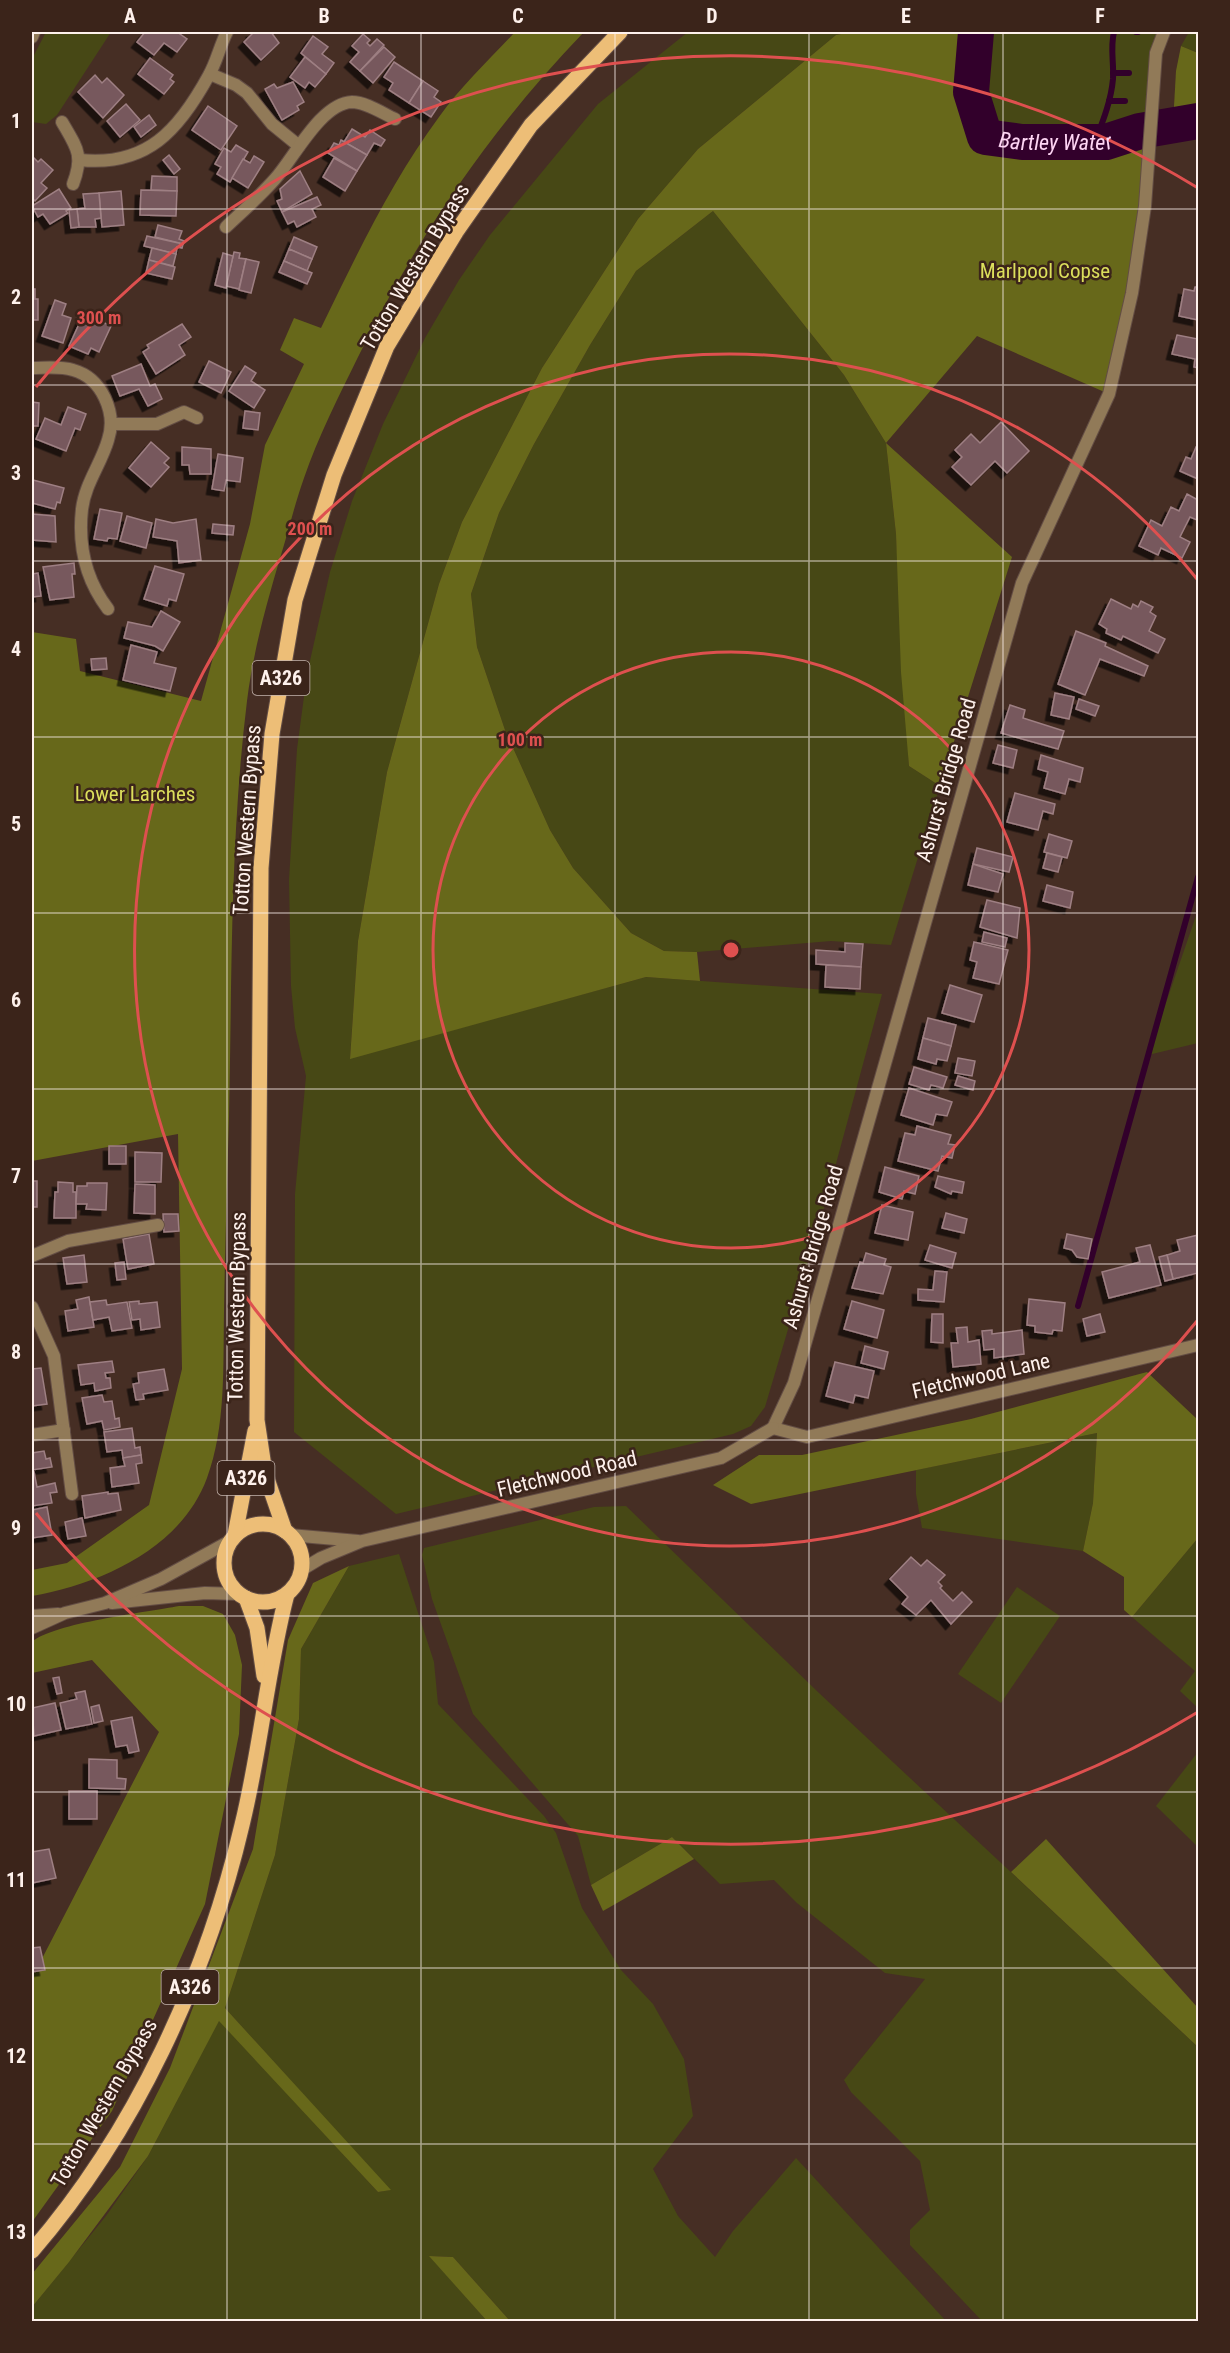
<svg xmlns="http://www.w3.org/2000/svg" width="1230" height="2353" font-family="'Roboto Condensed',sans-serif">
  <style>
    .green { fill: #474815 }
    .forest { fill: #67681a }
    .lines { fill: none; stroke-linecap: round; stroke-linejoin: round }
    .stream { stroke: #32002b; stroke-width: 6 }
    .river { stroke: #32002b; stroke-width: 36 }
    .building { fill: #77595d; stroke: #9e7f83; stroke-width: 1.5; filter: url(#shadow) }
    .minor-casing { stroke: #634d44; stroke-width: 14 }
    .primary-casing { stroke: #634d44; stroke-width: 17 }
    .minor { stroke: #917a58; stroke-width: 12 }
    .primary { stroke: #edbe77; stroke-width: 15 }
    .grid { fill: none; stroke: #fef1ec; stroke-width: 1.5; stroke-opacity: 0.55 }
    .ring { fill: none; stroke: #de504f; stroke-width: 3 }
    .labels { text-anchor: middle; stroke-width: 5; stroke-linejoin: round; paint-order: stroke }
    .shield { fill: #3b241a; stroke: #c4b4ad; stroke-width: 1.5 }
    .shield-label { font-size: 20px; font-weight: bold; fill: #fef1ec }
    .street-label { font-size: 21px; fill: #fef1ec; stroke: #3b241a }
    .park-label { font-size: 21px; fill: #dcdf5c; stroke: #3b241a }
    .water-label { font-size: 22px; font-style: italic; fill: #fed5f4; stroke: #3b241a }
    .centre { fill: #de504f; stroke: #3b241a; stroke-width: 3 }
    .ring-label { font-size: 18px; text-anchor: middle; font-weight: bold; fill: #de504f; stroke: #3b241a; stroke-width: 5; stroke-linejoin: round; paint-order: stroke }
    .neatline { fill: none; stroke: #fef1ec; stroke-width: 2 }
    .grid-label { font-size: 20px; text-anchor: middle; font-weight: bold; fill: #fef1ec }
  </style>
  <defs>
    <filter id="shadow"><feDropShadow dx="-5.5" dy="5.5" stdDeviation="0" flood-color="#0009"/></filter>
  </defs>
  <rect width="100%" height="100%" fill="#462e24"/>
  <g class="green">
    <polygon points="46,32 111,32 57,115 46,124 32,122 32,59"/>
    <polygon points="688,32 851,32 836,35 698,149 638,219 542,368 462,522 439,584 387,772 358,941 350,1058 646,977 882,994 824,1208 765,1407 751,1426 733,1434 396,1514 294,1432 295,1194 306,1076 295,1028 291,986 289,880 297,749 307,674 330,572 352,501 383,424 425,338 459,280 490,235 598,104"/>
    <polygon points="980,32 1162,32 1149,145 1085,145 1048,133 1005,140 980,130 973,69"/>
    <polygon points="1189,32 1198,32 1198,53 1181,46"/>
    <polygon points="713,211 844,375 886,443 896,534 909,766 940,786 891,945 831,941 697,952 664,951 631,933 573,868 550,830 505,730 477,647 471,594 499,513 534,444 590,345 636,271"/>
    <polygon points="1198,910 1198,1043 1148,1055"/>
    <polygon points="1097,1433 1093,1503 1083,1551 922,1528 916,1494 916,1470"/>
    <polygon points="626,1506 819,1693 1198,2047 1198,2321 982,2321 910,2245 910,2230 930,2210 920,2161 851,2092 844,2080 925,1979 885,1973 797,1903 774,1880 720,1884 672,1837 591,1885 578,1836 473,1714 432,1599 422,1555 424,1548 594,1507"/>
    <polygon points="1198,1538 1198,1708 1180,1691 1195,1671 1132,1617"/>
    <polygon points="399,1554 434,1662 438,1704 544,1816 556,1833 582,1908 621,1970 653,2004 684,2059 693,2116 653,2169 678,2216 715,2257 733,2231 796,2158 946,2321 510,2321 453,2257 430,2256 487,2321 32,2322 32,2307 106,2216 148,2156 219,2020 378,2192 390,2190 225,2008 275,1855 299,1719 301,1649 349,1566"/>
    <polygon points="1017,1587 1060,1616 1001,1703 958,1674"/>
    <polygon points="1198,1752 1198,1847 1156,1806"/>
  </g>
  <g class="forest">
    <path d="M515,32h69c-94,98 -166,203 -226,325 -19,39 -40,80 -54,121 -9,25 -15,51 -23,77 -14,47 -28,97 -34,146 -17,138 -15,278 -18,416 -2,65 -4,130 -5,195 -1,54 2,115 -17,166 -26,71 -107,106 -175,118v-26l35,-7 82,-58 33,-136 -4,-235 -146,27v-529l44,7 4,32 121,30 49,-177 15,-79 39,-81 -24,-14 14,-32 27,10c35,-72 70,-146 118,-211 22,-31 51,-58 76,-85z"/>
    <polygon points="851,32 978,32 968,81 976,136 983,142 1012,147 1149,145 1145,206 1109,394 977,336 886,443 1012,557 940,786 909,766 901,672 896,534 886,443 844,375 713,211 636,271 590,345 534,444 499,513 471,594 477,647 505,730 550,830 573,868 631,933 664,951 697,952 700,981 646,977 350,1059 358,941 387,772 439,584 462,522 542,368 638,219 698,149 836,35"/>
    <polygon points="1181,46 1198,53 1198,138 1172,142 1176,71"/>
    <polygon points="1147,1372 1198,1420 1198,1538 1132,1617 1124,1610 1124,1577 1083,1551 1093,1503 1097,1433 751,1504 713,1485 759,1455 802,1455 971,1419"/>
    <polygon points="349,1566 301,1649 299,1719 275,1855 225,2008 391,2190 378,2192 219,2021 148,2156 69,2262 32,2307 32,2274 120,2167 170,2068 253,1849 288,1640 313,1583"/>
    <path d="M179,1606h24l20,8 12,21 7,30 -3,69 -34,170 -93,207 -80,111v-244l127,-246 -67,-72 -60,13v-31c21,-19 116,-30 147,-36z"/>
    <polygon points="672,1837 694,1859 603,1911 591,1885"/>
    <polygon points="1046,1839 1198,2008 1198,2047 1011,1872"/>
    <polygon points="429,2256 453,2257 510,2321 487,2321"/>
  </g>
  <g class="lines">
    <g class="stream">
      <polyline points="1136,32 1138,32"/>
      <polyline points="1113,73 1129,73"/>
      <polyline points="1109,101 1125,101"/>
      <path d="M1095,142c8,-21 16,-41 18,-63 1,-17 -3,-31 1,-47"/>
      <polyline points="1078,1306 1198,877"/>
    </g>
    <path class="river" id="s1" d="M976,32l-5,60 14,45 37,5h84l34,-11 58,-10"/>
  </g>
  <g class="building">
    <polygon points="145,32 177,32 187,39 177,52 164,43 154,55 137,42"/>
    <polygon points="251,32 271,32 279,43 261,60 244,42 253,33"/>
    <polygon points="363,34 370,40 367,43 370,46 377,39 384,45 360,71 350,62 359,52 352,46"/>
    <polygon points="313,36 328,47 322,54 334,63 326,74 301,53"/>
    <polygon points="384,47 395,57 373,83 360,71"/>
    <polygon points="305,57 326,74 315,87 309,82 305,88 290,77"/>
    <polygon points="150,58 173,75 170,79 174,82 164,94 138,74"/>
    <polygon points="394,62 423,81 409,103 389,90 393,83 384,77"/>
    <polygon points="95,75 102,83 107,78 124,95 103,118 78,92"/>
    <polygon points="423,81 438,91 434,97 441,102 431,117 409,103"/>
    <polygon points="293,82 304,102 297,106 299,110 282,120 265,89 274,84 277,88"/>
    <polygon points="126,104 140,120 120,137 107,121"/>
    <polygon points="208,106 237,126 221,150 192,130"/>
    <polygon points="149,115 156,125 141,137 134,127"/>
    <polygon points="352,129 365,137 370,130 385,140 381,146 374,143 367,155 344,142"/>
    <polygon points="341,140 367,155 357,171 328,153 334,143 339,145"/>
    <polygon points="236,145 248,152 230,182 217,174 221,167 215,164 224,148 231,152"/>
    <polygon points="169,155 180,169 174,174 163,160"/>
    <polygon points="254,156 264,162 248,188 232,178 243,159 250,163"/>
    <polygon points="33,157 38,162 41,159 53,170 41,183 47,188 35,201 32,198"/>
    <polygon points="334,158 357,171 345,191 323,177"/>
    <polygon points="300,171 312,194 282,212 277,201 282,199 280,189"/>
    <polygon points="152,176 177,177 177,191 151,190"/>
    <polygon points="59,189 71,208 66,211 68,213 50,224 43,214 38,217 32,206"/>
    <polygon points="141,190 177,191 176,216 140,215"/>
    <polygon points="121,191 124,225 102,227 99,193"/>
    <polygon points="99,193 101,218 95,219 96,227 79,227 77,209 85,208 83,194"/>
    <polygon points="317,197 321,205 312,209 316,217 297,227 294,221 288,224 282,212"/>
    <polygon points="77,209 79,227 71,228 69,210"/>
    <polygon points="158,225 182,231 179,239 184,241 183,244 155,237"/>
    <polygon points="147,236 183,244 182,248 177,247 176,254 144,246"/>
    <polygon points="294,237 317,247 312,259 289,249"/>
    <polygon points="152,248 176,254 173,266 149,260"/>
    <polygon points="289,249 312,259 307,271 284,261"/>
    <polygon points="234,252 240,253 239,258 246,259 239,289 226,286"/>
    <polygon points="223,253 233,256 226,288 215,285"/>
    <polygon points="246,259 259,262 251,293 239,290"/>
    <polygon points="149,260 175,267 172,279 146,273"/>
    <polygon points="284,261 312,273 307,284 279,272"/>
    <polygon points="1195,287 1198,287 1198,320 1179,316 1184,289 1194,291"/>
    <polygon points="32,289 35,289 35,299 38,299 38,320 32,320"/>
    <polygon points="55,300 66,304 62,315 71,318 63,343 42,336"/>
    <polygon points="84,313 111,326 99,352 91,348 88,354 69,346"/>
    <polygon points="182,324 191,337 179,345 185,355 156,374 143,352 149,348 147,345"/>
    <polygon points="1177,335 1198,339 1198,368 1194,367 1195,359 1172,354"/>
    <polygon points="209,361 231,372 221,393 199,382"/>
    <polygon points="141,364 150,386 155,384 162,399 148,406 139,389 120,396 112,376"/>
    <polygon points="245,366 256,373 251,381 265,390 254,408 229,391"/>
    <polygon points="32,402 39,403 38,426 32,426"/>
    <polygon points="68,407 86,414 80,430 75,428 66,451 36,439 45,418 61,425"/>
    <polygon points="245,411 260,413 258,430 243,428"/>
    <polygon points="1001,422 1029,451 1007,473 995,461 971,485 952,467 962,457 955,450 971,434 980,443"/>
    <polygon points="151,442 169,458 164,463 169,467 151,487 129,468"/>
    <polygon points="182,447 211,449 211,474 190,474 189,465 182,465"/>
    <polygon points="1196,447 1198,448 1198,479 1180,471 1186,457 1191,459"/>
    <polygon points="218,454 243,458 240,482 226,480 224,491 212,489"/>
    <polygon points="33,480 64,488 60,503 57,502 55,509 32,503"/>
    <polygon points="1187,494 1198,500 1198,516 1197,520 1190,517 1180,537 1190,542 1182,558 1161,548 1158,555 1139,546 1151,520 1162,526 1171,507 1179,511"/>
    <polygon points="100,509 122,513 117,539 108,538 107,541 94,539"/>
    <polygon points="32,514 55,516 56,542 32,540"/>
    <polygon points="127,516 152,523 146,548 120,541"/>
    <polygon points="156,519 173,523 196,519 201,560 179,563 177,541 153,537"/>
    <polygon points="213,524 234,526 233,535 212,533"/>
    <polygon points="74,563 75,574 72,574 74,597 50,600 43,567"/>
    <polygon points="155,566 184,574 176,601 169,599 167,606 144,599"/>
    <polygon points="38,573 41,596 32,597 32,574"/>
    <polygon points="1111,599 1131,609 1133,604 1138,607 1141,601 1153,607 1150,612 1156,616 1149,631 1165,639 1158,653 1123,636 1121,640 1106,633 1107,629 1099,624"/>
    <polygon points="161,611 180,622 163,651 155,646 124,638 128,622 152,627"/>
    <polygon points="1076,631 1106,643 1105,646 1148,666 1144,676 1100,659 1085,695 1058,684"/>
    <polygon points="131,645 157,652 154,663 176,668 170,691 123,680"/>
    <polygon points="106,658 107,669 92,670 91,659"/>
    <polygon points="1055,693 1074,697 1069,719 1051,715"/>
    <polygon points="1079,699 1099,706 1095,716 1076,709"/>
    <polygon points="1010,705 1025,710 1023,718 1064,731 1058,749 1001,733"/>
    <polygon points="998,745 1017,750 1013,768 993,763"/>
    <polygon points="1041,755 1083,768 1080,782 1069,779 1065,794 1044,788 1048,772 1038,769"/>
    <polygon points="1015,793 1055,804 1053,814 1043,811 1038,830 1007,822"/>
    <polygon points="1049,834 1072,841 1067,858 1044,852"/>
    <polygon points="977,848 1013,857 1009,872 973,864"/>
    <polygon points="1047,853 1062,857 1058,872 1043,868"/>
    <polygon points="973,864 1003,874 998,892 968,885"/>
    <polygon points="1047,885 1073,892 1070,908 1043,901"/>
    <polygon points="987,900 1020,908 1017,938 980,927"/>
    <polygon points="984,932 1007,938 1005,947 982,942"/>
    <polygon points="974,942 1008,950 999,984 973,978 977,962 970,960"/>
    <polygon points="845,943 863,944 861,967 816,964 816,950 845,952"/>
    <polygon points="826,965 861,967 860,989 825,987"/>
    <polygon points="950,985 982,995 974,1022 942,1013"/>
    <polygon points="928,1018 956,1025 951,1046 923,1038"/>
    <polygon points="923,1038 951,1046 947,1061 937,1059 936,1064 918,1059"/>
    <polygon points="958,1058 975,1061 972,1076 955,1073"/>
    <polygon points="914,1067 947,1077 943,1088 931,1085 929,1090 909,1084"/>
    <polygon points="958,1076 975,1081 973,1090 955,1085"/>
    <polygon points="909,1088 952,1102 947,1116 936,1114 933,1125 901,1115"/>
    <polygon points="917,1126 951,1135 948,1144 955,1145 952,1158 942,1156 938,1171 898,1161 905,1133 915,1135"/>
    <rect x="109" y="1146" width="17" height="18"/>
    <polygon points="135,1152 162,1153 161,1182 135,1182"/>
    <polygon points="885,1167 919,1176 915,1194 904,1191 902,1199 879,1192"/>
    <polygon points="32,1172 33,1181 37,1181 37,1207 32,1207"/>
    <polygon points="938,1176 964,1182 962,1193 952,1191 951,1194 935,1187"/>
    <polygon points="58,1182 73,1183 73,1192 76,1192 76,1218 54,1218 55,1192 58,1192"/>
    <polygon points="87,1183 107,1183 106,1210 86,1209 87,1204 76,1204 77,1186 87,1186"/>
    <polygon points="135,1184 155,1185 155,1214 134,1213"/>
    <polygon points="882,1205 913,1212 908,1240 875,1233"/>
    <polygon points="946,1213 967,1219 964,1233 942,1228"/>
    <polygon points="163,1214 178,1214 179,1231 164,1232"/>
    <polygon points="149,1234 154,1264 128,1269 123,1239"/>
    <polygon points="1067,1234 1092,1239 1088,1259 1077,1257 1072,1250 1064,1248"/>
    <polygon points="1198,1235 1198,1273 1173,1279 1167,1255 1180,1251 1177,1240"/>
    <polygon points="930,1245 956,1253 952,1268 925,1260"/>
    <polygon points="1150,1245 1161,1285 1109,1298 1102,1272 1140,1262 1136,1248"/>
    <polygon points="866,1253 886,1259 884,1265 891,1267 883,1294 852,1288 860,1262 863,1263"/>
    <polygon points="84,1255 87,1282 67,1284 63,1258"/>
    <polygon points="1167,1255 1173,1279 1165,1281 1159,1257"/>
    <polygon points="124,1262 126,1279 117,1280 115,1263"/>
    <polygon points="935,1271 947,1272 944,1302 918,1300 918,1289 933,1290"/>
    <polygon points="89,1297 94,1327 68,1331 65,1311 78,1309 76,1300"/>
    <polygon points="1029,1299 1065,1303 1062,1331 1053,1330 1052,1334 1035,1332 1035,1326 1027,1325"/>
    <polygon points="106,1300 107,1305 127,1302 132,1328 112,1331 109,1317 93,1320 90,1302"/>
    <polygon points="139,1301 139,1304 157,1302 160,1327 141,1330 140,1319 132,1320 129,1302"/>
    <polygon points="852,1301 884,1310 877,1338 844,1329"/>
    <polygon points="932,1314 943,1314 943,1343 931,1342"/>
    <polygon points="1100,1314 1105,1332 1087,1336 1083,1319"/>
    <polygon points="967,1327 968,1342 979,1340 981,1364 953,1367 951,1343 958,1343 956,1328"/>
    <polygon points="992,1330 992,1334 1022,1330 1024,1354 994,1358 994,1349 984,1350 982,1331"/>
    <polygon points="865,1346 888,1352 884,1369 861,1363"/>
    <polygon points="112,1361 114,1372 105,1373 106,1378 110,1378 111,1388 95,1391 94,1383 81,1385 78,1365"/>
    <polygon points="835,1362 874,1371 868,1398 855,1395 853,1403 826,1396"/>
    <polygon points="41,1368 47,1404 32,1406 32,1369"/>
    <polygon points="164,1369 168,1390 143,1394 144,1399 136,1400 133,1384 139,1383 138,1373"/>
    <polygon points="102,1395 104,1402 112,1401 115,1419 119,1418 120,1427 104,1430 102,1421 87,1424 82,1398"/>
    <polygon points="132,1428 135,1448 140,1447 141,1455 123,1458 122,1450 107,1452 104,1432"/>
    <polygon points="44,1451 46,1459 50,1458 52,1467 32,1470 32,1453"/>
    <polygon points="141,1455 142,1463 136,1464 139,1483 112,1487 110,1468 125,1466 123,1458"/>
    <polygon points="34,1472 37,1487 55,1483 57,1492 50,1493 52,1503 32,1506 32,1473"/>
    <polygon points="108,1492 108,1494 118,1493 121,1510 85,1518 82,1496"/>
    <polygon points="47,1507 52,1535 32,1538 32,1510"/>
    <polygon points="82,1518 86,1536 68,1539 65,1522"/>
    <polygon points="911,1557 921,1566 927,1560 945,1575 938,1582 942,1586 940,1588 953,1601 962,1592 972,1602 951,1624 931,1600 916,1615 902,1604 908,1597 890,1579"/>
    <polygon points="59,1677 62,1693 57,1694 53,1678"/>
    <polygon points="85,1691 92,1724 66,1729 60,1703 77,1699 75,1693"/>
    <polygon points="55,1703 61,1730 34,1736 32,1708"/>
    <polygon points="99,1705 103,1721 94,1723 91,1707"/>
    <polygon points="132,1717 139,1751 129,1753 127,1745 116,1747 111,1721"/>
    <polygon points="89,1759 117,1760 117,1778 126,1779 125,1789 89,1788"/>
    <rect x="69" y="1791" width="28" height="28"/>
    <polygon points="49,1849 56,1878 32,1883 32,1852"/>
    <polygon points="40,1947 45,1970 32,1972 32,1948"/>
  </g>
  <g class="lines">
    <g class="minor-casing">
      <g id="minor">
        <polyline points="32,37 34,32"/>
        <polyline points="210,74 236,85 247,93 272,124 299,146"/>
        <path d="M62,122c15,26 22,33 11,62"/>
        <path d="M80,160c67,7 99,-30 129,-85 8,-14 11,-30 18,-43"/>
        <path d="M226,227c17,-16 34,-31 49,-48 19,-21 46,-76 77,-77 14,0 30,11 43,17"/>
        <path d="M32,368c13,0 28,-2 41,2 29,8 44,43 35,70 -7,24 -23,44 -26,69 -4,36 4,71 26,100"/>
        <polyline points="112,424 157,424 184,412 197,418"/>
        <polyline points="32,1256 68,1241 158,1225"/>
        <polyline points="32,1307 54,1356 72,1494"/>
        <polyline points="773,1428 794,1383 1022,583 1109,394 1132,293 1145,206 1156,53 1164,32"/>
        <polyline points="773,1428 807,1437 1198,1345"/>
        <polyline points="32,1435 64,1430"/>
        <polyline points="290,1535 358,1541"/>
        <polyline points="301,1570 321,1558 362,1541 721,1458 773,1428"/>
        <polyline points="112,1603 205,1593 239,1594"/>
        <polyline points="32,1616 58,1614"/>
        <polyline points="32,1628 65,1613 105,1603 161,1579 232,1540"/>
      </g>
    </g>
    <g class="primary-casing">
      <g id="primary">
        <circle cx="263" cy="1563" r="39"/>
        <polyline points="285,1531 265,1473 257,1420 261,868 272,734 295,600 334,475 387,346 456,232 531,125 620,32"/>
        <polyline points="235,1535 255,1431"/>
        <polyline points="246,1598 257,1628 264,1676"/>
        <path d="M32,2251c103,-119 174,-273 210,-426 19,-77 25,-155 45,-231"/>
      </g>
    </g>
    <use href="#minor" class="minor"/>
    <use href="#primary" class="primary"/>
  </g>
  <path class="grid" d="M227,32v2290M421,32v2290M615,32v2290M809,32v2290M1003,32v2290M32,209h1166M32,385h1166M32,561h1166M32,737h1166M32,913h1166M32,1089h1166M32,1264h1166M32,1440h1166M32,1616h1166M32,1792h1166M32,1968h1166M32,2144h1166"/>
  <g class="ring">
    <circle cx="731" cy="950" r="298"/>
    <path d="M1197 1321A596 596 0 1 1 1197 579"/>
    <path d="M1198 1712A894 894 0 0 1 36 1513M36 387A894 894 0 0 1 1198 188"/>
  </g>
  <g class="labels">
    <g class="shield">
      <rect x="252.5" y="661" width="57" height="34" rx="4.5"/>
      <rect x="217.5" y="1461" width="57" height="34" rx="4.5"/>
      <rect x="161.5" y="1970" width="57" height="34" rx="4.5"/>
    </g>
    <g class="shield-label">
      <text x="281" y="685">A326</text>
      <text x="246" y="1485">A326</text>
      <text x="190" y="1994">A326</text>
    </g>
    <g class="street-label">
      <text transform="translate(415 267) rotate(-59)" y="7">Totton Western Bypass</text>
      <text transform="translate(946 780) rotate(-74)" y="7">Ashurst Bridge Road</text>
      <text transform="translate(247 820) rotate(-86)" y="7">Totton Western Bypass</text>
      <text transform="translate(813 1247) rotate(-74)" y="7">Ashurst Bridge Road</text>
      <text transform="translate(237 1307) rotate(-89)" y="7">Totton Western Bypass</text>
      <text transform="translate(981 1376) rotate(-13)" y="7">Fletchwood Lane</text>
      <text transform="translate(567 1474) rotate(-13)" y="7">Fletchwood Road</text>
      <text transform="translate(104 2103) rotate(-60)" y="7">Totton Western Bypass</text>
    </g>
    <g class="park-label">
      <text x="1045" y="278">Marlpool Copse</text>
      <text x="135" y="801">Lower Larches</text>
    </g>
    <g class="water-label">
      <text dy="8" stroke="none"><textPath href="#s1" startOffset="178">Bartley Water</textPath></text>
    </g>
  </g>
  <circle cx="731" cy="950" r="9" class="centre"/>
  <g class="ring-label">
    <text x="99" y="324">300 m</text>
    <text x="310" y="535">200 m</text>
    <text x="520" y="746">100 m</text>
  </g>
  <rect width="1230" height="2353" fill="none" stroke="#3b241a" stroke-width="66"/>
  <rect x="33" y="33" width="1164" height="2287" class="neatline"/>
  <g class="grid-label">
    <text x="130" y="23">A</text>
    <text x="324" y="23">B</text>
    <text x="518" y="23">C</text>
    <text x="712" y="23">D</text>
    <text x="906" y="23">E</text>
    <text x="1100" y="23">F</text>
    <text x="16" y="128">1</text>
    <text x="16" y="304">2</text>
    <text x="16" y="480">3</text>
    <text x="16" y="656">4</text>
    <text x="16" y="831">5</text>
    <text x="16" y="1007">6</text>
    <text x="16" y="1183">7</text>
    <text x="16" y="1359">8</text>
    <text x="16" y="1535">9</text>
    <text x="16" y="1711">10</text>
    <text x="16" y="1887">11</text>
    <text x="16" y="2063">12</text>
    <text x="16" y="2239">13</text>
  </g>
</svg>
